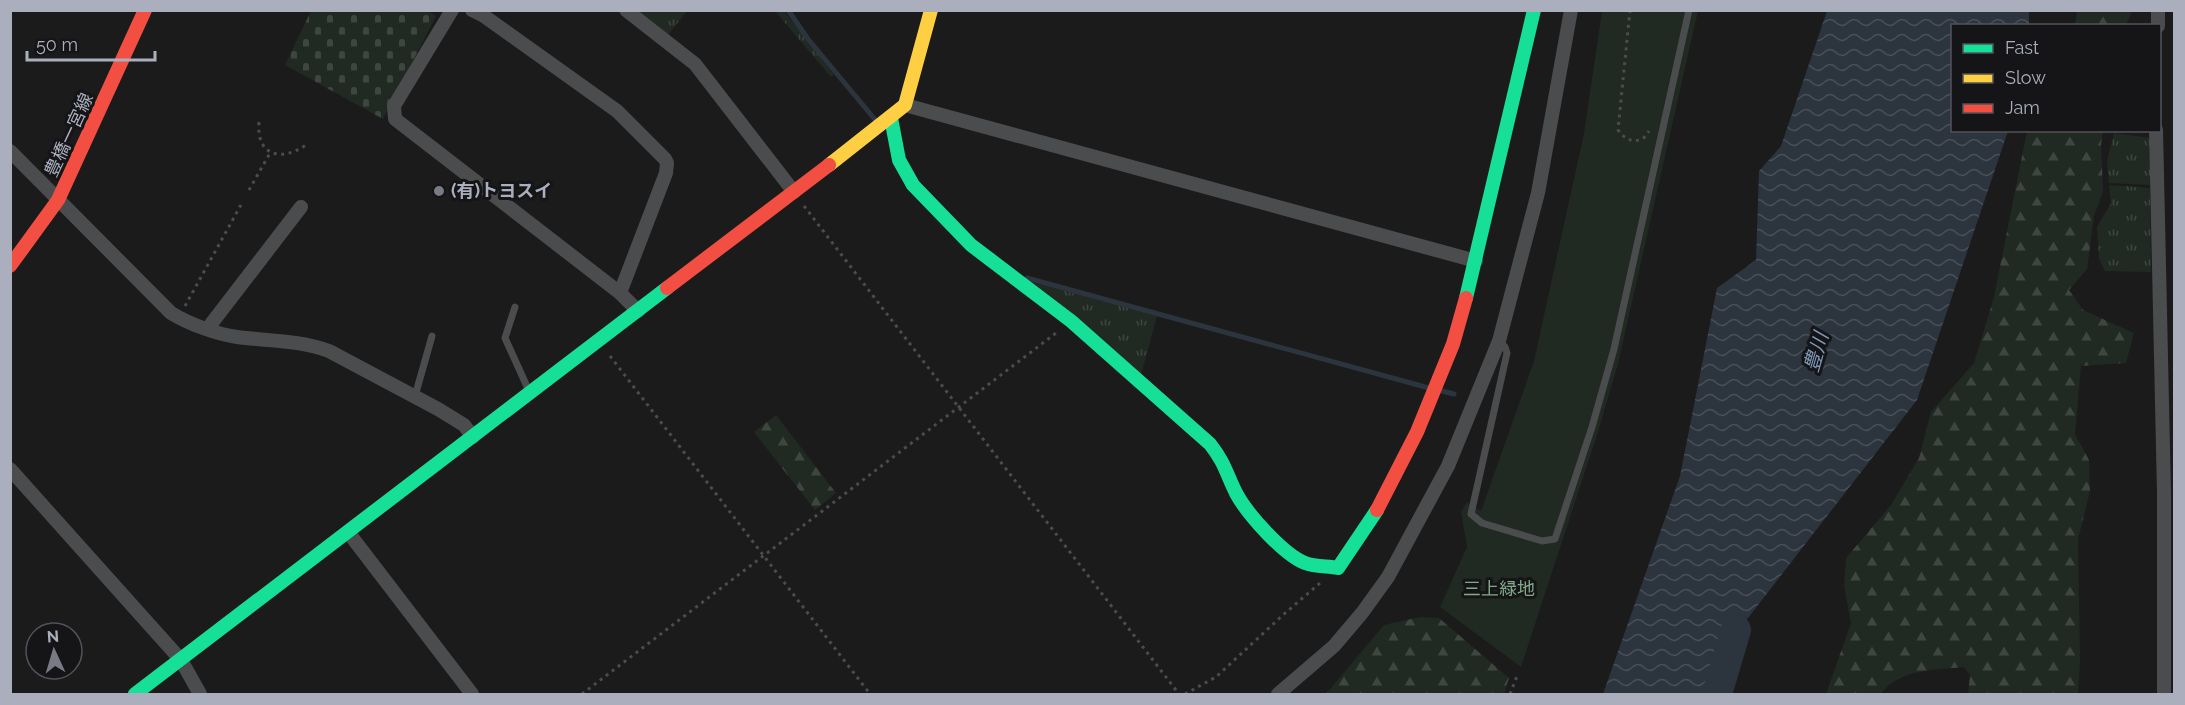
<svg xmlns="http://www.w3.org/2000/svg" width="2185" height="705" font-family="Raleway,'Noto Sans JP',sans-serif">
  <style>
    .grass { fill: url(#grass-tufts) }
    .forest { fill: url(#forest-firs) }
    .cemetery { fill: url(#cemetery-stones) }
    .park { fill: #202922 }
    .water { fill: url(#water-waves) }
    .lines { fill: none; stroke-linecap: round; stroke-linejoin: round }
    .stream { stroke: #2c343e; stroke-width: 5 }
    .river { stroke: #2c343e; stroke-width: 30 }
    .path { stroke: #4c4c50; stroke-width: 3; stroke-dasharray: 3 4.5; stroke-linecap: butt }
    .lane { stroke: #4b4c4e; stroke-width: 7 }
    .street { stroke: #4b4c4e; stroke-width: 14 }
    .fast { stroke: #16e098; stroke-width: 14 }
    .slow { stroke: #ffcf43; stroke-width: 14 }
    .jam { stroke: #f24e42; stroke-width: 14 }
    .poi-dot { fill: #797b84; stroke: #151518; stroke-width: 2 }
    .labels { text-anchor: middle; stroke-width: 6; stroke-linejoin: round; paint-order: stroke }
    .street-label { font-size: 18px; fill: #abafbd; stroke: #151518 }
    .poi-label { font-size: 18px; font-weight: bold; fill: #abafbd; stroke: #151518; text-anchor: start }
    .park-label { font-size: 18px; fill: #81a987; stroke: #151518 }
    .water-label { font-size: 20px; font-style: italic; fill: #809aba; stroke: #151518 }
  </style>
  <defs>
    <pattern id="grass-tufts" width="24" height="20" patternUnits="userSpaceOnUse" patternTransform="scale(1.5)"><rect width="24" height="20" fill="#202922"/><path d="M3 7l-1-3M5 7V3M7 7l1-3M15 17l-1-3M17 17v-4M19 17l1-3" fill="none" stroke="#3e4640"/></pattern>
    <pattern id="forest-firs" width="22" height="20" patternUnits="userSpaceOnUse" patternTransform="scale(1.5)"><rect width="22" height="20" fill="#202922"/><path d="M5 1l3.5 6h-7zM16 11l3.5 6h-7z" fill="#3e4640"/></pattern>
    <pattern id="cemetery-stones" width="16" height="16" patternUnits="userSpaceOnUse" patternTransform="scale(1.5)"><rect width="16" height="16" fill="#202922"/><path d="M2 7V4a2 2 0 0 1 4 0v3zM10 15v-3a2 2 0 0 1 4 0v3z" fill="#3e4640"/></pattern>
    <pattern id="water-waves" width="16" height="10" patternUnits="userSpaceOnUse" patternTransform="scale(1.5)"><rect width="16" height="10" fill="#2c343e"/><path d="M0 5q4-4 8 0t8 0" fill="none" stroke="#484f58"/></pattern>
  </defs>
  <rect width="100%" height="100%" fill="#1b1b1b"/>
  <g class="grass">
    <polygon points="636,11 687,11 668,35"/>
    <polygon points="775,11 784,11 834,75 831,77"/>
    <polygon points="2114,133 2150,138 2150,185 2109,183 2107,161"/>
    <polygon points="2109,185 2150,188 2151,272 2105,271 2099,259 2097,227 2111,203"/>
    <polygon points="1024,280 1157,316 1141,375"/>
  </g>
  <g class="forest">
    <polygon points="2077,11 2077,10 2132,11 2126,25 2075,25"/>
    <path d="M2027,131h76l-2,13 2,48 -9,24 -7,53 -18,21 14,20 51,23 -8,30 -45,3 -6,68 14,26 1,31 -12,48 2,123 -2,32h-110l2,-19 -6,-8c-28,3 -66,2 -83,27h-55l25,-71 -7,-38 2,-27 45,-53 28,-47 12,-46 43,-49 20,-66z"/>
    <polygon points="776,415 836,493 815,510 754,432"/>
    <polygon points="1420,617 1439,618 1509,678 1504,694 1326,694 1384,625"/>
  </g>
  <polygon class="cemetery" points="425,10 436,16 383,119 285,65 311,11"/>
  <polygon class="park" points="1602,11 1698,11 1618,364 1597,435 1521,667 1440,607 1467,547 1461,512 1467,502 1481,511 1534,361 1584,133"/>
  <polygon class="water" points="1827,11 2029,11 2029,25 1952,26 1952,130 2008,131 1917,400 1741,627 1714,694 1603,694 1680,476 1717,288 1756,260 1759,171 1781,146"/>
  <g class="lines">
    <g class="stream">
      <polyline points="788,10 808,39 877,122"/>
      <polyline points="1027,278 1429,388"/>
      <polyline points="1438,390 1454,394"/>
    </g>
    <polyline class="river" points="1717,694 1736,630"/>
    <g class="path">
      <path d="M1630,10l-12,120c7,9 13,13 25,9l6,-8"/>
      <path d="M259,122c-3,34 22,40 47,23"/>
      <polyline points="249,190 270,153"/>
      <polyline points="804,206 1179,694"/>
      <polyline points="185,306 242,203"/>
      <polyline points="610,356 870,694"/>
      <polyline points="582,694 1056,333"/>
      <polyline points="1185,694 1216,677 1283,615 1320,583"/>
      <polyline points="1510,694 1517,676"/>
    </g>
    <g class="lane">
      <polyline points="515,307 505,338 529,391"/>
      <polyline points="1499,341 1505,347 1507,353 1471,514 1482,523 1542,541 1555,539 1592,427 1614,349 1689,10"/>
      <polyline points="415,396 432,336"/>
    </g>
    <g class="street">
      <polyline points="452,10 397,101 394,106 395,119 620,293 638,311"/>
      <polyline points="472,10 484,16 617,111 665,159 667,163 666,173 620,293"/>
      <polyline points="626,10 695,64 794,192"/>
      <polyline points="2158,10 2158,26"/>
      <polyline points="905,105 1476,261"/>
      <polyline points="2156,130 2164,493 2164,694"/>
      <path d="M10,151l161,162c18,11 45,21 66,24 31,4 63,3 92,14l109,58 26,16 9,12"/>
      <polyline points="208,328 301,207"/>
      <polyline points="10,469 181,660 200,694"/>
      <polyline points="348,532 472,694"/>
      <polyline points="1278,694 1334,646 1362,613 1388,577 1448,466 1499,341 1538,193 1571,10"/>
    </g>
    <g class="fast">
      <path d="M891,118l8,42 14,25 58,60 100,76 139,123c15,19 16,29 26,49 11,21 48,62 69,70 10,4 23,3 33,5l39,-58"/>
      <polyline points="1466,298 1534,10"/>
      <polyline points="135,694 667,288"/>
    </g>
    <polyline class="slow" points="829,165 905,105 931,10"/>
    <g class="jam">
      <polyline points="10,266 58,200 145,10"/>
      <polyline points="667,288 829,165"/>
      <polyline points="1377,510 1417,432 1453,344 1466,298"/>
    </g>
  </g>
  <circle class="poi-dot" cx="439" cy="191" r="6"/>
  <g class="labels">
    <g class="street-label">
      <text transform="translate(69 135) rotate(-65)" y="6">豊橋一宮線</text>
    </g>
    <g class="poi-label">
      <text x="451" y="197">(有)トヨスイ</text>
    </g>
    <g class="park-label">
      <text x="1499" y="595">三上緑地</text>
    </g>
    <g class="water-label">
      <text transform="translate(1816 352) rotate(-74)" y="7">豊川</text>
    </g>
  </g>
  <rect width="2185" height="705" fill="none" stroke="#abafbd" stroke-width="24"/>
  <rect x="1951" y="24" width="210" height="108" fill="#151518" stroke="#51535a" stroke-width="1.5"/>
  <rect x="1963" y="44" width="30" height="9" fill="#16e098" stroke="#51535a" stroke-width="1.5"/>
  <text x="2005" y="54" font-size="18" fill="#abafbd">Fast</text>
  <rect x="1963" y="74" width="30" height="9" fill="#ffcf43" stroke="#51535a" stroke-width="1.5"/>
  <text x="2005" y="84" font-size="18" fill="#abafbd">Slow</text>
  <rect x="1963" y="104" width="30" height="9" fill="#f24e42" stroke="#51535a" stroke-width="1.5"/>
  <text x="2005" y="114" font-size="18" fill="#abafbd">Jam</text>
  <g transform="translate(54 651) rotate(356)"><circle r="28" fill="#151518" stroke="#51535a" stroke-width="1.5"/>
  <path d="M0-4.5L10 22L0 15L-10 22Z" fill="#797b84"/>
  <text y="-9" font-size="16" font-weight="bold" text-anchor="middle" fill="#abafbd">N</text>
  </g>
  <path d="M27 51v9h128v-9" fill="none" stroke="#abafbd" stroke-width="3"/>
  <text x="36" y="51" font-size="18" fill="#abafbd" stroke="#151518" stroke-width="4.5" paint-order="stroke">50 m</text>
</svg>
